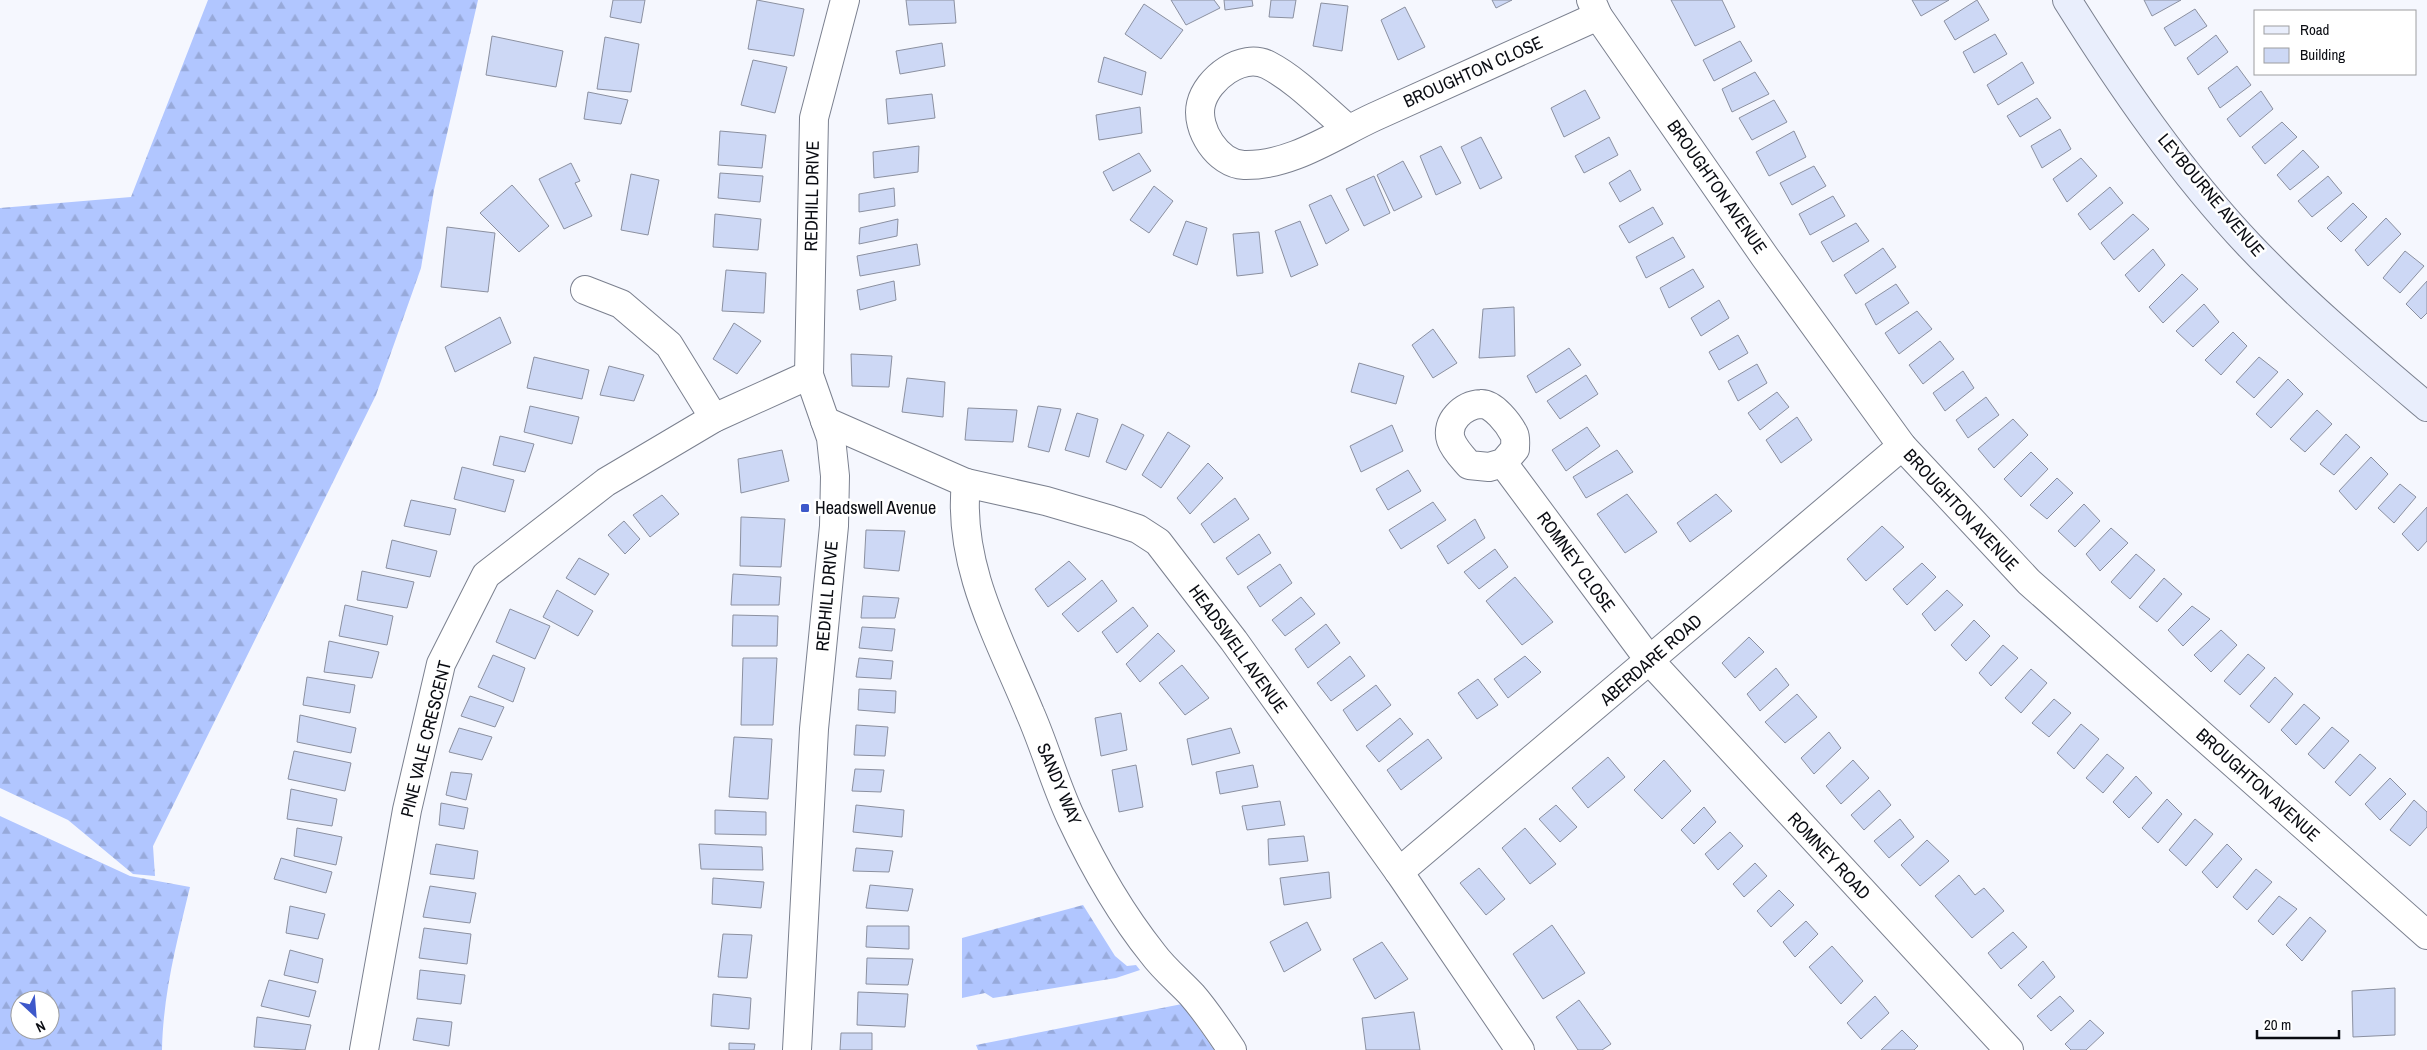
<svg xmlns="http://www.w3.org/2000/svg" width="2427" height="1050" font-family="'Archivo Narrow',sans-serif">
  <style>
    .forest { fill: url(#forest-firs); fill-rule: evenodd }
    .building { fill: #cdd8f5; stroke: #8b90a0 }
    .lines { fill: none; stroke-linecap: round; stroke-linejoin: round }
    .street-casing { stroke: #7b808f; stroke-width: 30 }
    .secondary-casing { stroke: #7b808f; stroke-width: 30 }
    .street { stroke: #fff; stroke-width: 28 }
    .secondary { stroke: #e9eefc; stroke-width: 28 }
    .poi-dot { fill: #3d58ca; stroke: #fff; stroke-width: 2 }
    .labels { text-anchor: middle; stroke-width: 5; stroke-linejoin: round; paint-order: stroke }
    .street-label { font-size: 18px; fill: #0a0c12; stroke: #fff }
    .poi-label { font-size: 18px; fill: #0a0c12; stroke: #fff; text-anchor: start }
  </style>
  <defs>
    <pattern id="forest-firs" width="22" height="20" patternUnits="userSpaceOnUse" patternTransform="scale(1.25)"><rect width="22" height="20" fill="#b1c6ff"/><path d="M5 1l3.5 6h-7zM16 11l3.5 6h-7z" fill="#97a9da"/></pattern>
  </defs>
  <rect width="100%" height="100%" fill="#f5f7fe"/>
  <g class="forest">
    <polygon points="208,0 478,0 434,190 421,268 376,395 153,846 155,876 133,874 68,820 0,788 0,208 131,197"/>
    <path d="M0,816l130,60 60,11c-13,54 -27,107 -28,163h-162zM20,1000h30v30h-30z"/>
    <polygon points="1083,905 1115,956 1127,966 1136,965 1140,970 1116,978 993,998 985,993 962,998 962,938"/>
    <polygon points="1182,1004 1214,1050 978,1050 976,1045"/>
  </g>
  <g class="building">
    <polygon points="613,0 645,0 641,23 610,17"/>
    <polygon points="757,0 804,9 794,56 748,49"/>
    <polygon points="906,0 954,0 956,23 909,25"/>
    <polygon points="1171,0 1214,0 1220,8 1186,25"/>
    <polygon points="1224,0 1252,0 1253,6 1225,10"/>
    <polygon points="1271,0 1296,0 1293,18 1269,17"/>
    <polygon points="1492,0 1512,0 1496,8"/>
    <polygon points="1671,0 1722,0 1735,27 1695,46"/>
    <polygon points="1912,0 1949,0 1921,16"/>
    <polygon points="1977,0 1989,20 1955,40 1944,21"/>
    <polygon points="2144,0 2181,0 2152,16"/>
    <polygon points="1321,3 1348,6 1342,51 1313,46"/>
    <polygon points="1144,4 1183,30 1161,59 1125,34"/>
    <polygon points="1405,7 1425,47 1398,60 1381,20"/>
    <polygon points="2195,9 2207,26 2175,46 2164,28"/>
    <polygon points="1995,34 2007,54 1974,73 1963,52"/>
    <polygon points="2216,35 2228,52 2198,75 2187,58"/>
    <polygon points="492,36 563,51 556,87 486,75"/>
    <polygon points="605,37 639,44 631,92 597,89"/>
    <polygon points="1740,41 1752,61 1714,81 1703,60"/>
    <polygon points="942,43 945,66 900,74 896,51"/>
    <polygon points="1104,57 1146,72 1142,95 1098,82"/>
    <polygon points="753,60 787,67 775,113 741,105"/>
    <polygon points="2022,62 2034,83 1998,105 1987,85"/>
    <polygon points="2237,66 2251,85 2220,108 2208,88"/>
    <polygon points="1755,72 1769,94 1732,112 1722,89"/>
    <polygon points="1585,90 1600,118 1564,137 1551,108"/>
    <polygon points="2261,91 2273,109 2240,137 2227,119"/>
    <polygon points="588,92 628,100 621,124 584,119"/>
    <polygon points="932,94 935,118 888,124 886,99"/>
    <polygon points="2037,98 2051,118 2020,137 2007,116"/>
    <polygon points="1774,100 1787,122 1752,140 1739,118"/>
    <polygon points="1140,107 1142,133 1099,140 1096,115"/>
    <polygon points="2282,122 2297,137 2265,164 2252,147"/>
    <polygon points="2060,129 2071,149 2042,168 2031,146"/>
    <polygon points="720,131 766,135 762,168 718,165"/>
    <polygon points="1794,131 1806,157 1769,176 1756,152"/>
    <polygon points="1481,137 1502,178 1480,189 1461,147"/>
    <polygon points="1609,137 1618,155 1584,173 1575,156"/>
    <polygon points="919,146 918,172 874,178 873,152"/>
    <polygon points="1441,146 1461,183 1436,195 1420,156"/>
    <polygon points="2303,150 2319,167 2290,190 2277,175"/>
    <polygon points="1139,153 1151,171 1113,191 1103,172"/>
    <polygon points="2081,158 2097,176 2067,202 2053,179"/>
    <polygon points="1403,161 1422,197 1394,211 1377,175"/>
    <polygon points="571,163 580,181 575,183 592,216 564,229 539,179"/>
    <polygon points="1814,166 1826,186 1792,205 1780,183"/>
    <polygon points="1630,170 1641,190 1620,202 1609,183"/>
    <polygon points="720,173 763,176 760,202 718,198"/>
    <polygon points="631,174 659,180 648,235 621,230"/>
    <polygon points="1374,176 1390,213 1364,226 1346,189"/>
    <polygon points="2328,176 2342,193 2312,217 2298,201"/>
    <polygon points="512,185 549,226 519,252 480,213"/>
    <polygon points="1154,186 1173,201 1149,233 1130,220"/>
    <polygon points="2110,187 2123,203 2090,230 2078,214"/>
    <polygon points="894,188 895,206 859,212 859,194"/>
    <polygon points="1331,195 1349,230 1326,244 1309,205"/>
    <polygon points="1833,196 1845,216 1810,235 1799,214"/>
    <polygon points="2353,203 2367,217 2341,242 2327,228"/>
    <polygon points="1653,207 1663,224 1629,243 1619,226"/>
    <polygon points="715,214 761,219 758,250 713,247"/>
    <polygon points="2133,214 2149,229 2114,260 2101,243"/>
    <polygon points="2386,218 2401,234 2368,266 2355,250"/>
    <polygon points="898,219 897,236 859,244 860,228"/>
    <polygon points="1186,221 1207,228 1197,265 1173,255"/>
    <polygon points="1300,221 1318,265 1291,277 1275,231"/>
    <polygon points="1856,223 1869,241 1833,262 1821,242"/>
    <polygon points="447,227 495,233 488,292 441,287"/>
    <polygon points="1259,232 1263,273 1237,276 1233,234"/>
    <polygon points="1673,237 1685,257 1646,278 1636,257"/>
    <polygon points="917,244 920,265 860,276 857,256"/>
    <polygon points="1883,248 1896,267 1856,294 1844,275"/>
    <polygon points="2153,249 2165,265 2139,292 2125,275"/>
    <polygon points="2405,251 2424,266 2400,293 2383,278"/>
    <polygon points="1693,269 1704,287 1669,308 1660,288"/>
    <polygon points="726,270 766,273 764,313 722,311"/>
    <polygon points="2182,274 2198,289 2163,323 2149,307"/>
    <polygon points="894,281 896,300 860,310 857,290"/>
    <polygon points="2427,281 2427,313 2421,319 2406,304"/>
    <polygon points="1896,284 1909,303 1876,325 1865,304"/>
    <polygon points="1719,300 1729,318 1701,336 1691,318"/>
    <polygon points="2204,304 2219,322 2193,347 2176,331"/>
    <polygon points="1514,307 1515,356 1479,358 1483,309"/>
    <polygon points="1917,311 1932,329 1899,354 1885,333"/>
    <polygon points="500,317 511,343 455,372 445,347"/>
    <polygon points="734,323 761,341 737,374 713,359"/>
    <polygon points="1433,329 1457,363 1433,378 1412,345"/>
    <polygon points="2233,332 2247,346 2221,375 2205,360"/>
    <polygon points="1738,335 1748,353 1719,370 1709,352"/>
    <polygon points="1940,341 1954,359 1923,384 1909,365"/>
    <polygon points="1569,348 1581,365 1536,393 1527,376"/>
    <polygon points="851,354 892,356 889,387 852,386"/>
    <polygon points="534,357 589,370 582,399 527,388"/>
    <polygon points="2259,357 2278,372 2254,398 2236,382"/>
    <polygon points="1359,363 1404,376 1396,404 1351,392"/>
    <polygon points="1757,364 1767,383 1738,401 1728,381"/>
    <polygon points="609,366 644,375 634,401 600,395"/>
    <polygon points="1963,371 1974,388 1945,411 1933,393"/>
    <polygon points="1586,375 1598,394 1560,419 1547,401"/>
    <polygon points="907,378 945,382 943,417 902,412"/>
    <polygon points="2288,379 2303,394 2271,428 2256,414"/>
    <polygon points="1777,392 1789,407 1760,430 1748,413"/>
    <polygon points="1986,397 1999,415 1968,438 1956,420"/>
    <polygon points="530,406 579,417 572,444 524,432"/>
    <polygon points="1038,406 1061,409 1049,452 1028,447"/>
    <polygon points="968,408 1017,410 1013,442 965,440"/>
    <polygon points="2317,410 2332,424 2305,452 2290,439"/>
    <polygon points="1077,413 1098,419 1089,457 1065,450"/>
    <polygon points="1797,417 1812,440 1781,463 1766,440"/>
    <polygon points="2013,419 2028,435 1994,468 1978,449"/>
    <polygon points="1122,424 1144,435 1126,470 1106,462"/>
    <polygon points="1392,425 1403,451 1361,472 1350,446"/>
    <polygon points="1587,427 1600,446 1566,471 1552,450"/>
    <polygon points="1168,432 1190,446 1161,488 1142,475"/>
    <polygon points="2346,434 2360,447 2334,475 2320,464"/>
    <polygon points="500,436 534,444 525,472 493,465"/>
    <polygon points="782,450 789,481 741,493 738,459"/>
    <polygon points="1617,450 1633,472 1586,498 1573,477"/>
    <polygon points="2031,452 2048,469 2021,497 2004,479"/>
    <polygon points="2371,457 2388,474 2356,510 2339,491"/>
    <polygon points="1208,463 1223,478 1190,514 1177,498"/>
    <polygon points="462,467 514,480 505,512 454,499"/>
    <polygon points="1408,470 1421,491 1388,510 1376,489"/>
    <polygon points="2057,478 2073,493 2047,519 2030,505"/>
    <polygon points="2400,484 2416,497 2394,523 2378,508"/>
    <polygon points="1627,494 1657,532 1625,553 1597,514"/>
    <polygon points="1716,494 1732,511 1690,542 1677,523"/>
    <polygon points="662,495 679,514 650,537 633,515"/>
    <polygon points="1235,498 1249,519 1214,543 1201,524"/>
    <polygon points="411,500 456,509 450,535 404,526"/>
    <polygon points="1433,502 1446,520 1401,549 1389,530"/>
    <polygon points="2084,504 2100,521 2075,547 2058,531"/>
    <polygon points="2427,507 2427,541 2418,551 2402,534"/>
    <polygon points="741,517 785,519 781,567 740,566"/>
    <polygon points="1475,519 1485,538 1448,564 1437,546"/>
    <polygon points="624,521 640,539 625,554 608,535"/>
    <polygon points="1882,526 1904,547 1866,581 1847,559"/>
    <polygon points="2111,528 2128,543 2100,571 2086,554"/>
    <polygon points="866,530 905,531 899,571 864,568"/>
    <polygon points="1259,534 1271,553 1238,575 1226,558"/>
    <polygon points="392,540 437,551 430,577 386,568"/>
    <polygon points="1495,549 1508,567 1479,589 1464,572"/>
    <polygon points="2136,554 2155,570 2130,599 2111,582"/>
    <polygon points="579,558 609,574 595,595 566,578"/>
    <polygon points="1069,561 1086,579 1048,607 1035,589"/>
    <polygon points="1922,563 1936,577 1907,605 1893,589"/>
    <polygon points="1280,564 1292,583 1260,607 1247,587"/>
    <polygon points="362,571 414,582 407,608 357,600"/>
    <polygon points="733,574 781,577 779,605 731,605"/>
    <polygon points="1515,577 1553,622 1522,645 1486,601"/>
    <polygon points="2164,578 2182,594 2157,622 2139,607"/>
    <polygon points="1102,580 1117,601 1078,632 1062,614"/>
    <polygon points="557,590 593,611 578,636 543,617"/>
    <polygon points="1947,590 1963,605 1935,631 1922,614"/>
    <polygon points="863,596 899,598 895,618 861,618"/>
    <polygon points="1301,597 1315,614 1285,636 1272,620"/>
    <polygon points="345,605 393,616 387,645 339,636"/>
    <polygon points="2192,606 2210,619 2183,646 2168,630"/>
    <polygon points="1133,607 1148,626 1117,653 1102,632"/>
    <polygon points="510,609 550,626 535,659 496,642"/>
    <polygon points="733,615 778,616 777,646 732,646"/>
    <polygon points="1974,620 1990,636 1966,661 1951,645"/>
    <polygon points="1326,624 1340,643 1308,668 1295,649"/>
    <polygon points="862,627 895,629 892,651 859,648"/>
    <polygon points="2221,630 2237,645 2211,672 2194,655"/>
    <polygon points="1158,633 1175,651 1140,682 1126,664"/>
    <polygon points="1749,637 1764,652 1735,678 1722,663"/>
    <polygon points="329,641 379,652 372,678 324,672"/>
    <polygon points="2003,645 2018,658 1991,686 1979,673"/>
    <polygon points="2248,654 2265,668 2240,695 2224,681"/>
    <polygon points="493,655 525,668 513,702 478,687"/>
    <polygon points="1350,656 1365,676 1331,701 1317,683"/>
    <polygon points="1525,656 1541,672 1508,698 1494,679"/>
    <polygon points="743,658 777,658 773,725 741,725"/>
    <polygon points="859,658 893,661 891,679 856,677"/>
    <polygon points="1182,665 1209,698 1185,715 1159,683"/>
    <polygon points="1776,668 1789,685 1760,711 1747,694"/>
    <polygon points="2031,669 2047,683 2021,713 2005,698"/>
    <polygon points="307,677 355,685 350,713 303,705"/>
    <polygon points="2275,677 2293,694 2269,723 2250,706"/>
    <polygon points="1478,679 1498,705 1477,719 1458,693"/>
    <polygon points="1376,685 1391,705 1357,731 1343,710"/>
    <polygon points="859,689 896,691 895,713 858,710"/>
    <polygon points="1797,694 1817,717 1785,743 1765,722"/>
    <polygon points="470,696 504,707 495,727 461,716"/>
    <polygon points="2054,699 2071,713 2049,737 2032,723"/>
    <polygon points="2304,704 2320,718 2296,745 2281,730"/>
    <polygon points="1121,713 1127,750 1101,756 1095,718"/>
    <polygon points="300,715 356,728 351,753 297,742"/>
    <polygon points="1400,718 1413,734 1379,762 1366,746"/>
    <polygon points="2081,724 2099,739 2074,769 2057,753"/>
    <polygon points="856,725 888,727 885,756 854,755"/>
    <polygon points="2332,727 2349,741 2324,769 2308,754"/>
    <polygon points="459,728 492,737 482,760 449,752"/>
    <polygon points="1231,728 1240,753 1192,765 1187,739"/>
    <polygon points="1829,732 1841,748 1814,774 1801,758"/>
    <polygon points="734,737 772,739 768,799 729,797"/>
    <polygon points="1428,739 1442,758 1401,790 1387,770"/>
    <polygon points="294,751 351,763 345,791 288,779"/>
    <polygon points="2107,754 2124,768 2103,793 2086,778"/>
    <polygon points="2360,754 2376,768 2350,796 2335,782"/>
    <polygon points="1608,757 1625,777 1588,808 1572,788"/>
    <polygon points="1664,760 1691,791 1662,819 1634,790"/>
    <polygon points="1853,760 1869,778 1841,804 1826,786"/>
    <polygon points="1136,765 1143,807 1119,812 1112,770"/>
    <polygon points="1253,765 1258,787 1220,794 1216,772"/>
    <polygon points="855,769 884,770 881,792 852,791"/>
    <polygon points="451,772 472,774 466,800 446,795"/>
    <polygon points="2136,776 2152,793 2129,818 2113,802"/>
    <polygon points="2390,778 2406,794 2380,820 2365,804"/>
    <polygon points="291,789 337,799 332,826 287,819"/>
    <polygon points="1879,790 1891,805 1864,830 1851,815"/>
    <polygon points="2167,799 2182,814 2158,843 2142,828"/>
    <polygon points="2414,800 2427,812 2427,827 2410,846 2390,830"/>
    <polygon points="1280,801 1285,825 1247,830 1242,806"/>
    <polygon points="441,803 468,808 464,829 439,825"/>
    <polygon points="856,805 904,810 902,837 853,832"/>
    <polygon points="1556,805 1577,827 1560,842 1539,819"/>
    <polygon points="1704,807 1716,822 1694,844 1681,830"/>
    <polygon points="715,810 766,812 766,835 715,834"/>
    <polygon points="1900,819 1914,837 1889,858 1874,841"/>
    <polygon points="2195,819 2213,834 2186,866 2169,850"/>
    <polygon points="297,828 342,837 336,865 294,856"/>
    <polygon points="1525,828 1556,864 1530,884 1502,848"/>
    <polygon points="1730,832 1743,846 1718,870 1705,854"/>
    <polygon points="1304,836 1308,861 1269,865 1268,839"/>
    <polygon points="1927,840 1949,861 1920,886 1901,865"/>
    <polygon points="436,844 478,851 474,879 430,874"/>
    <polygon points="699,844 762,847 763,870 701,869"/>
    <polygon points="2227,844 2242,859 2217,888 2202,872"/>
    <polygon points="856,848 893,851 889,872 853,871"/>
    <polygon points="281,858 332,872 326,893 274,879"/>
    <polygon points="1755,863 1767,876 1744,897 1733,884"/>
    <polygon points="1479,868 1505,899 1486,915 1460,883"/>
    <polygon points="2256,869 2272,882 2247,910 2233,897"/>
    <polygon points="1329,872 1331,898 1284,905 1280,878"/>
    <polygon points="1959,875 1975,895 1984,888 2004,911 1972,938 1935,896"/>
    <polygon points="713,878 764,882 761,908 712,904"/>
    <polygon points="870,885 913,889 908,911 866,908"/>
    <polygon points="430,886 476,893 470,923 423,917"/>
    <polygon points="1779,890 1794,905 1771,927 1757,911"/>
    <polygon points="2279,896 2297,909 2273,935 2258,921"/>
    <polygon points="290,906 325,914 318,939 286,933"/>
    <polygon points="2310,917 2326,931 2302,961 2286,945"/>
    <polygon points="1806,921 1818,934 1795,957 1783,942"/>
    <polygon points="1307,922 1321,950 1284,972 1270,942"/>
    <polygon points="1552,925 1585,973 1543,999 1513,954"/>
    <polygon points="867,926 909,926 909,949 866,947"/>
    <polygon points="424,928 471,934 467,964 419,958"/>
    <polygon points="2013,932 2027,947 2001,969 1988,953"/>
    <polygon points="723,934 752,935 747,978 718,977"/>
    <polygon points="1382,942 1408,979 1375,999 1353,959"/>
    <polygon points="1832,946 1863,981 1841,1004 1809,967"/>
    <polygon points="290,950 323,959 318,983 284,975"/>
    <polygon points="867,958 913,959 908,985 866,984"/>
    <polygon points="2043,961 2055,977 2031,999 2018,985"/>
    <polygon points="420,970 465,975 461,1004 417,999"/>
    <polygon points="269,980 316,991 309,1017 261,1006"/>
    <polygon points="2395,988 2395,1035 2353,1037 2352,991"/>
    <polygon points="858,992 908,994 905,1027 857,1025"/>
    <polygon points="713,994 751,998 749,1029 711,1026"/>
    <polygon points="1875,996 1889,1013 1861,1039 1847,1023"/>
    <polygon points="2060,996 2074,1011 2051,1031 2037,1016"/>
    <polygon points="1579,1000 1611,1044 1602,1050 1578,1050 1556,1017"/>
    <polygon points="1414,1012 1420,1050 1366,1050 1362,1018"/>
    <polygon points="257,1017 311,1025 305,1050 254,1047"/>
    <polygon points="417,1018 452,1022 449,1046 413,1040"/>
    <polygon points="2090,1020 2104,1033 2086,1050 2071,1050 2065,1044"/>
    <polygon points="1902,1030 1918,1046 1914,1050 1881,1050"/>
    <polygon points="841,1033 872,1033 872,1050 840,1050"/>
    <polygon points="729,1043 755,1044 754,1050 729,1050"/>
  </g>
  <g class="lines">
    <g class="street-casing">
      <g id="street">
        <polyline points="1591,0 1598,16 1765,257 1902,446 2029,582 2427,935"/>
        <path d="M1348,129c-25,-21 -51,-49 -80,-64 -26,-13 -61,14 -67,39 -6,25 17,60 43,61 47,1 89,-29 130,-48 75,-34 149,-67 224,-101"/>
        <polyline points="585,290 621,304 669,345 714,418"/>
        <polyline points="825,421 966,483 1046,501 1111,520 1138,529 1158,542 1234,641 1399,872 1520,1050"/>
        <path d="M1503,463l12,-14c0,-5 1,-11 -1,-15 -5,-10 -21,-31 -33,-30 -18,1 -36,18 -30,36 3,9 12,18 18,25l20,2 14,-4 147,198 359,389"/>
        <path d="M966,483c-9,82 34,157 64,230 15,34 25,71 41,105 22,47 50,96 82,136 11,15 26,27 39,41 14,16 28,37 40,55"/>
        <polyline points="1399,872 1902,446"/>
        <polyline points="364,1050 407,810 441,664 486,575 606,482 714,418 809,375"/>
        <polyline points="797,1050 814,729 834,526 835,476 831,438 809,375 814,118 845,0"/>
      </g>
    </g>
    <g class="secondary-casing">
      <path id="secondary" d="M2067,0c54,86 113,172 183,246 55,58 117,110 177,161"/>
    </g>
    <use href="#street" class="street"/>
    <use href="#secondary" class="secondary"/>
  </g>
  <rect class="poi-dot" x="800" y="503" width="10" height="10" rx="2.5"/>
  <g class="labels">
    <g class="street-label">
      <text transform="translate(1473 72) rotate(-24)" y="6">BROUGHTON CLOSE</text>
      <text transform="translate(1717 187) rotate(55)" y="6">BROUGHTON AVENUE</text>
      <text transform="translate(2211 195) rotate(50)" y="6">LEYBOURNE AVENUE</text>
      <text transform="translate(812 196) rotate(-89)" y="6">REDHILL DRIVE</text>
      <text transform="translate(1961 510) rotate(47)" y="6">BROUGHTON AVENUE</text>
      <text transform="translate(1576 562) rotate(54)" y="6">ROMNEY CLOSE</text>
      <text transform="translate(827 596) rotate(-85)" y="6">REDHILL DRIVE</text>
      <text transform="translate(1238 649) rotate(54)" y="6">HEADSWELL AVENUE</text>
      <text transform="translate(1651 660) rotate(-41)" y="6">ABERDARE ROAD</text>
      <text transform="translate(426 739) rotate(-76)" y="6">PINE VALE CRESCENT</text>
      <text transform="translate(1059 784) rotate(67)" y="6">SANDY WAY</text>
      <text transform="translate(2258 785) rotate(42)" y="6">BROUGHTON AVENUE</text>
      <text transform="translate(1829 856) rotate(47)" y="6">ROMNEY ROAD</text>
    </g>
    <g class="poi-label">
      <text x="815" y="514">Headswell Avenue</text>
    </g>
  </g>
  <rect x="2254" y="10" width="162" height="65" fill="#ffffff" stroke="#9d9ea0"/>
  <rect x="2264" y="26" width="25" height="8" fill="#e9eefc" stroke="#9d9ea0"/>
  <text x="2300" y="35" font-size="15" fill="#0a0c12">Road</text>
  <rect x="2264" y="48" width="25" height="15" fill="#cdd8f5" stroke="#9d9ea0"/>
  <text x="2300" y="60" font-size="15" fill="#0a0c12">Building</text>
  <g transform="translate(35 1015) rotate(154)"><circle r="24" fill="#ffffff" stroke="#9d9ea0"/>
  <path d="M0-4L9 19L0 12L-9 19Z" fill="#3d58ca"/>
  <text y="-8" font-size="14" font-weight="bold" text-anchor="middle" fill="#0a0c12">N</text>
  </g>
  <path d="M2257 1030v8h82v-8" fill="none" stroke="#0a0c12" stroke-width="2.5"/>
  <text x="2264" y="1030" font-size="15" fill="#0a0c12" stroke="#ffffff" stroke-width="4" paint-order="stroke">20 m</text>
</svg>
